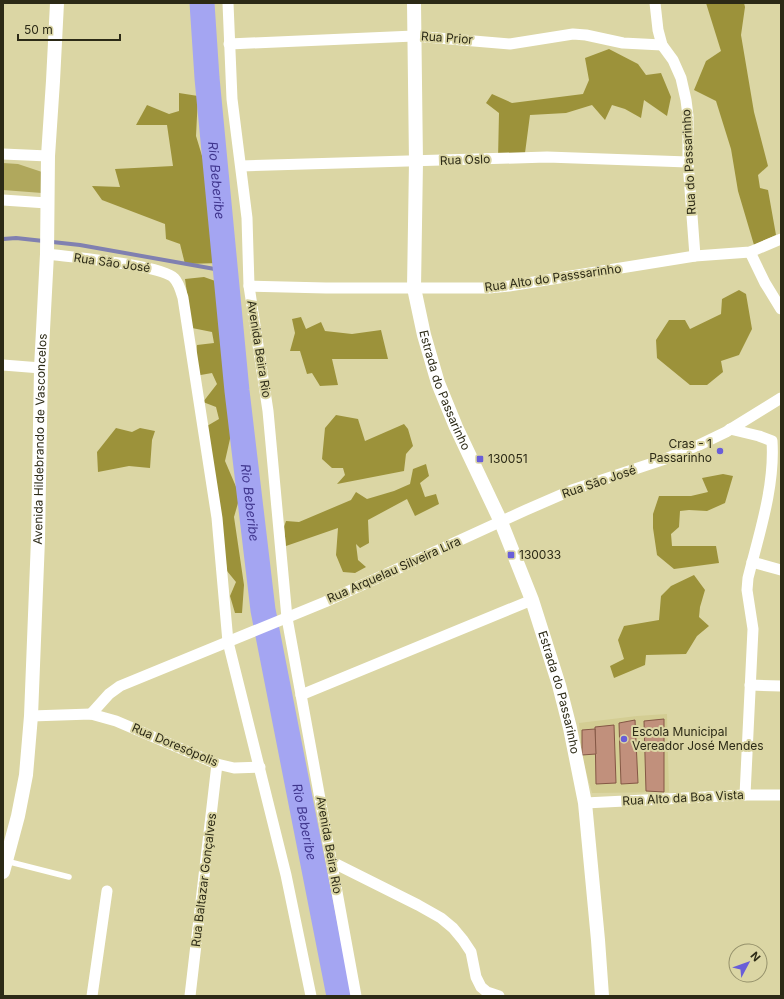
<svg xmlns="http://www.w3.org/2000/svg" width="784" height="999" font-family="Inter,sans-serif">
  <style>
    .built { fill: #d3cd93 }
    .green { fill: #b0a85d }
    .forest { fill: #9c923a }
    .lines { fill: none; stroke-linecap: round; stroke-linejoin: round }
    .stream { stroke: #8080b0; stroke-width: 4 }
    .river { stroke: #a4a5f2; stroke-width: 25 }
    .building { fill: #c1907c; stroke: #845745 }
    .service { stroke: #fff; stroke-width: 5.5 }
    .minor { stroke: #fff; stroke-width: 11 }
    .tertiary { stroke: #fff; stroke-width: 14 }
    .poi-dot { fill: #695ed8; stroke: #dbd6a4; stroke-width: 1.5 }
    .labels { text-anchor: middle; stroke-width: 4; stroke-linejoin: round; paint-order: stroke }
    .street-label { font-size: 12px; fill: #2c2a16; stroke: #dbd6a4 }
    .poi-label { font-size: 12px; fill: #2c2a16; stroke: #dbd6a4; text-anchor: start }
    .water-label { font-size: 13px; font-style: italic; fill: #40368e; stroke: #dbd6a4 }
  </style>
  <rect width="100%" height="100%" fill="#dbd6a4"/>
  <polygon class="built" points="667,714 669,792 592,793 583,761 579,723 637,716"/>
  <polygon class="green" points="3,163 18,164 42,172 42,193 3,190"/>
  <g class="forest">
    <polygon points="706,3 744,3 745,7 741,35 754,112 768,166 758,175 760,188 768,190 776,235 754,245 738,191 731,149 716,101 694,90 706,61 721,51"/>
    <polygon points="609,49 638,64 646,75 661,73 671,97 667,116 644,100 641,118 625,109 612,105 605,120 592,105 566,113 530,115 525,153 498,159 499,113 486,103 492,94 512,103 583,94 589,80 585,58"/>
    <polygon points="179,93 198,96 196,136 210,182 220,263 185,264 180,244 166,239 165,224 102,200 92,186 120,187 115,169 173,166 167,125 136,125 147,105 169,114 179,111"/>
    <polygon points="204,277 221,283 225,351 232,430 225,461 240,496 234,517 244,585 242,613 235,613 230,596 236,582 227,571 207,426 219,419 216,407 203,402 217,384 212,373 195,376 197,345 214,343 212,332 192,328 185,279"/>
    <polygon points="739,290 746,294 752,329 739,355 721,361 723,372 707,385 690,385 657,358 656,340 669,320 685,320 690,329 721,314 722,299"/>
    <polygon points="301,317 306,329 321,322 325,331 352,334 381,330 388,359 332,359 338,385 320,386 312,373 307,374 300,351 290,351 295,333 292,319"/>
    <polygon points="336,415 358,419 365,441 404,424 408,429 413,446 406,454 404,471 337,484 345,475 343,468 332,468 322,459 325,428"/>
    <polygon points="116,428 132,432 140,428 155,431 152,440 150,468 129,466 98,472 97,452"/>
    <polygon points="426,464 429,476 420,483 425,497 436,494 439,504 415,516 407,499 368,520 369,543 360,548 356,544 358,560 366,567 355,573 343,572 336,555 338,528 286,546 284,527 286,521 299,522 351,500 356,492 367,499 394,491 410,484 413,469"/>
    <polygon points="723,474 733,476 725,503 707,511 689,510 680,511 679,527 671,534 672,546 716,546 719,563 674,569 657,555 653,528 653,514 659,496 691,496 708,492 702,478"/>
    <polygon points="694,575 705,590 700,607 699,617 709,626 697,636 686,654 646,655 645,665 614,678 610,666 624,659 618,640 624,626 659,620 661,596 671,586"/>
  </g>
  <g class="lines">
    <polyline class="stream" points="3,239 16,238 80,245 226,271"/>
    <path class="river" id="s1" d="M202,3l5,75 30,313 26,219 76,386"/>
  </g>
  <g class="building">
    <polygon points="664,719 664,792 646,791 644,721"/>
    <polygon points="635,720 638,783 621,784 619,723"/>
    <polygon points="614,725 616,783 596,784 595,727"/>
    <polygon points="595,729 596,754 582,755 582,730"/>
  </g>
  <g class="lines">
    <polyline class="service" points="6,861 69,877"/>
    <g class="minor">
      <polyline points="228,3 232,99 247,218 249,286 268,411 287,618 356,996"/>
      <polyline points="655,3 658,30 662,45 673,60 681,78 686,100 688,116 688,162 695,256"/>
      <polyline points="229,44 414,36 510,44 573,34 586,35 623,43 662,45"/>
      <polyline points="3,154 48,156"/>
      <polyline points="241,166 547,157 688,162"/>
      <polyline points="3,200 47,203"/>
      <polyline points="750,252 765,283 781,309"/>
      <path d="M47,254c22,3 115,11 127,24 5,5 7,13 9,20l34,220 11,124 58,233 25,121"/>
      <polyline points="249,286 326,288 489,288 509,286 695,256 750,252 781,239"/>
      <polyline points="3,365 41,368"/>
      <path d="M730,429l29,7 13,5c3,46 -13,93 -24,137l-1,12 6,39 -8,166"/>
      <polyline points="752,562 781,570"/>
      <polyline points="750,685 781,686"/>
      <polyline points="301,695 532,600"/>
      <polyline points="91,714 109,694 120,686 325,602 526,510 572,490 665,459 699,445 726,432 781,398"/>
      <polyline points="31,716 91,714 116,721 217,764 234,768 260,767"/>
      <polyline points="585,803 745,795 781,795"/>
      <polyline points="332,862 418,905 441,918 453,928 463,940 471,952 476,977 481,987 487,992 499,996"/>
      <polyline points="92,996 107,891"/>
      <polyline points="190,996 217,764"/>
    </g>
    <g class="tertiary">
      <path id="s2" d="M414,3l2,159 -2,126 10,47 14,48 18,44 45,95 31,78 27,85 11,43 15,75 13,137 4,56"/>
      <path id="s3" d="M3,872l15,-56 8,-41 5,-59 7,-177 3,-171 6,-114 1,-98 5,-75 4,-78"/>
    </g>
  </g>
  <g class="poi-dot">
    <circle cx="720" cy="451" r="4"/>
    <rect x="476" y="455" width="8" height="8" rx="2"/>
    <rect x="507" y="551" width="8" height="8" rx="2"/>
    <circle cx="624" cy="739" r="4"/>
  </g>
  <g class="labels">
    <g class="street-label">
      <text transform="translate(447 38) rotate(4)" y="4">Rua Prior</text>
      <text transform="translate(465 160) rotate(-2)" y="4">Rua Oslo</text>
      <text transform="translate(689 162) rotate(-93)" y="4">Rua do Passarinho</text>
      <text transform="translate(112 263) rotate(8)" y="4">Rua São José</text>
      <text transform="translate(553 278) rotate(-8)" y="4">Rua Alto do Passsarinho</text>
      <text transform="translate(259 349) rotate(81)" y="4">Avenida Beira Rio</text>
      <text dy="4" stroke="none"><textPath href="#s2" startOffset="392">Estrada do Passarinho</textPath></text>
      <text dy="4" stroke="none"><textPath href="#s3" startOffset="436">Avenida Hildebrando de Vasconcelos</textPath></text>
      <text transform="translate(599 482) rotate(-19)" y="4">Rua São José</text>
      <text transform="translate(394 570) rotate(-24)" y="4">Rua Arquelau Silveira Lira</text>
      <text dy="4" stroke="none"><textPath href="#s2" startOffset="716">Estrada do Passarinho</textPath></text>
      <text transform="translate(175 745) rotate(23)" y="4">Rua Doresópolis</text>
      <text transform="translate(683 798) rotate(-3)" y="4">Rua Alto da Boa Vista</text>
      <text transform="translate(329 845) rotate(80)" y="4">Avenida Beira Rio</text>
      <text transform="translate(204 880) rotate(-83)" y="4">Rua Baltazar Gonçalves</text>
    </g>
    <g class="poi-label">
      <text x="712" y="448" text-anchor="end">Cras - 1<tspan x="712" dy="14">Passarinho</tspan></text>
      <text x="488" y="463">130051</text>
      <text x="519" y="559">130033</text>
      <text x="632" y="736">Escola Municipal<tspan x="632" dy="14">Vereador José Mendes</tspan></text>
    </g>
    <g class="water-label">
      <text dy="5" stroke="none"><textPath href="#s1" startOffset="178">Rio Beberibe</textPath></text>
      <text dy="5" stroke="none"><textPath href="#s1" startOffset="502">Rio Beberibe</textPath></text>
      <text dy="5" stroke="none"><textPath href="#s1" startOffset="826">Rio Beberibe</textPath></text>
    </g>
  </g>
  <rect width="784" height="999" fill="none" stroke="#2c2a16" stroke-width="8"/>
  <g transform="translate(748 963) rotate(49)"><circle r="19" fill="#dbd6a4" stroke="#95916b"/>
  <path d="M0-3L7 15L0 10L-7 15Z" fill="#695ed8"/>
  <text y="-6" font-size="11" font-weight="bold" text-anchor="middle" fill="#2c2a16">N</text>
  </g>
  <path d="M18 34v6h102v-6" fill="none" stroke="#2c2a16" stroke-width="2"/>
  <text x="24" y="34" font-size="12" fill="#2c2a16" stroke="#dbd6a4" stroke-width="3" paint-order="stroke">50 m</text>
</svg>
